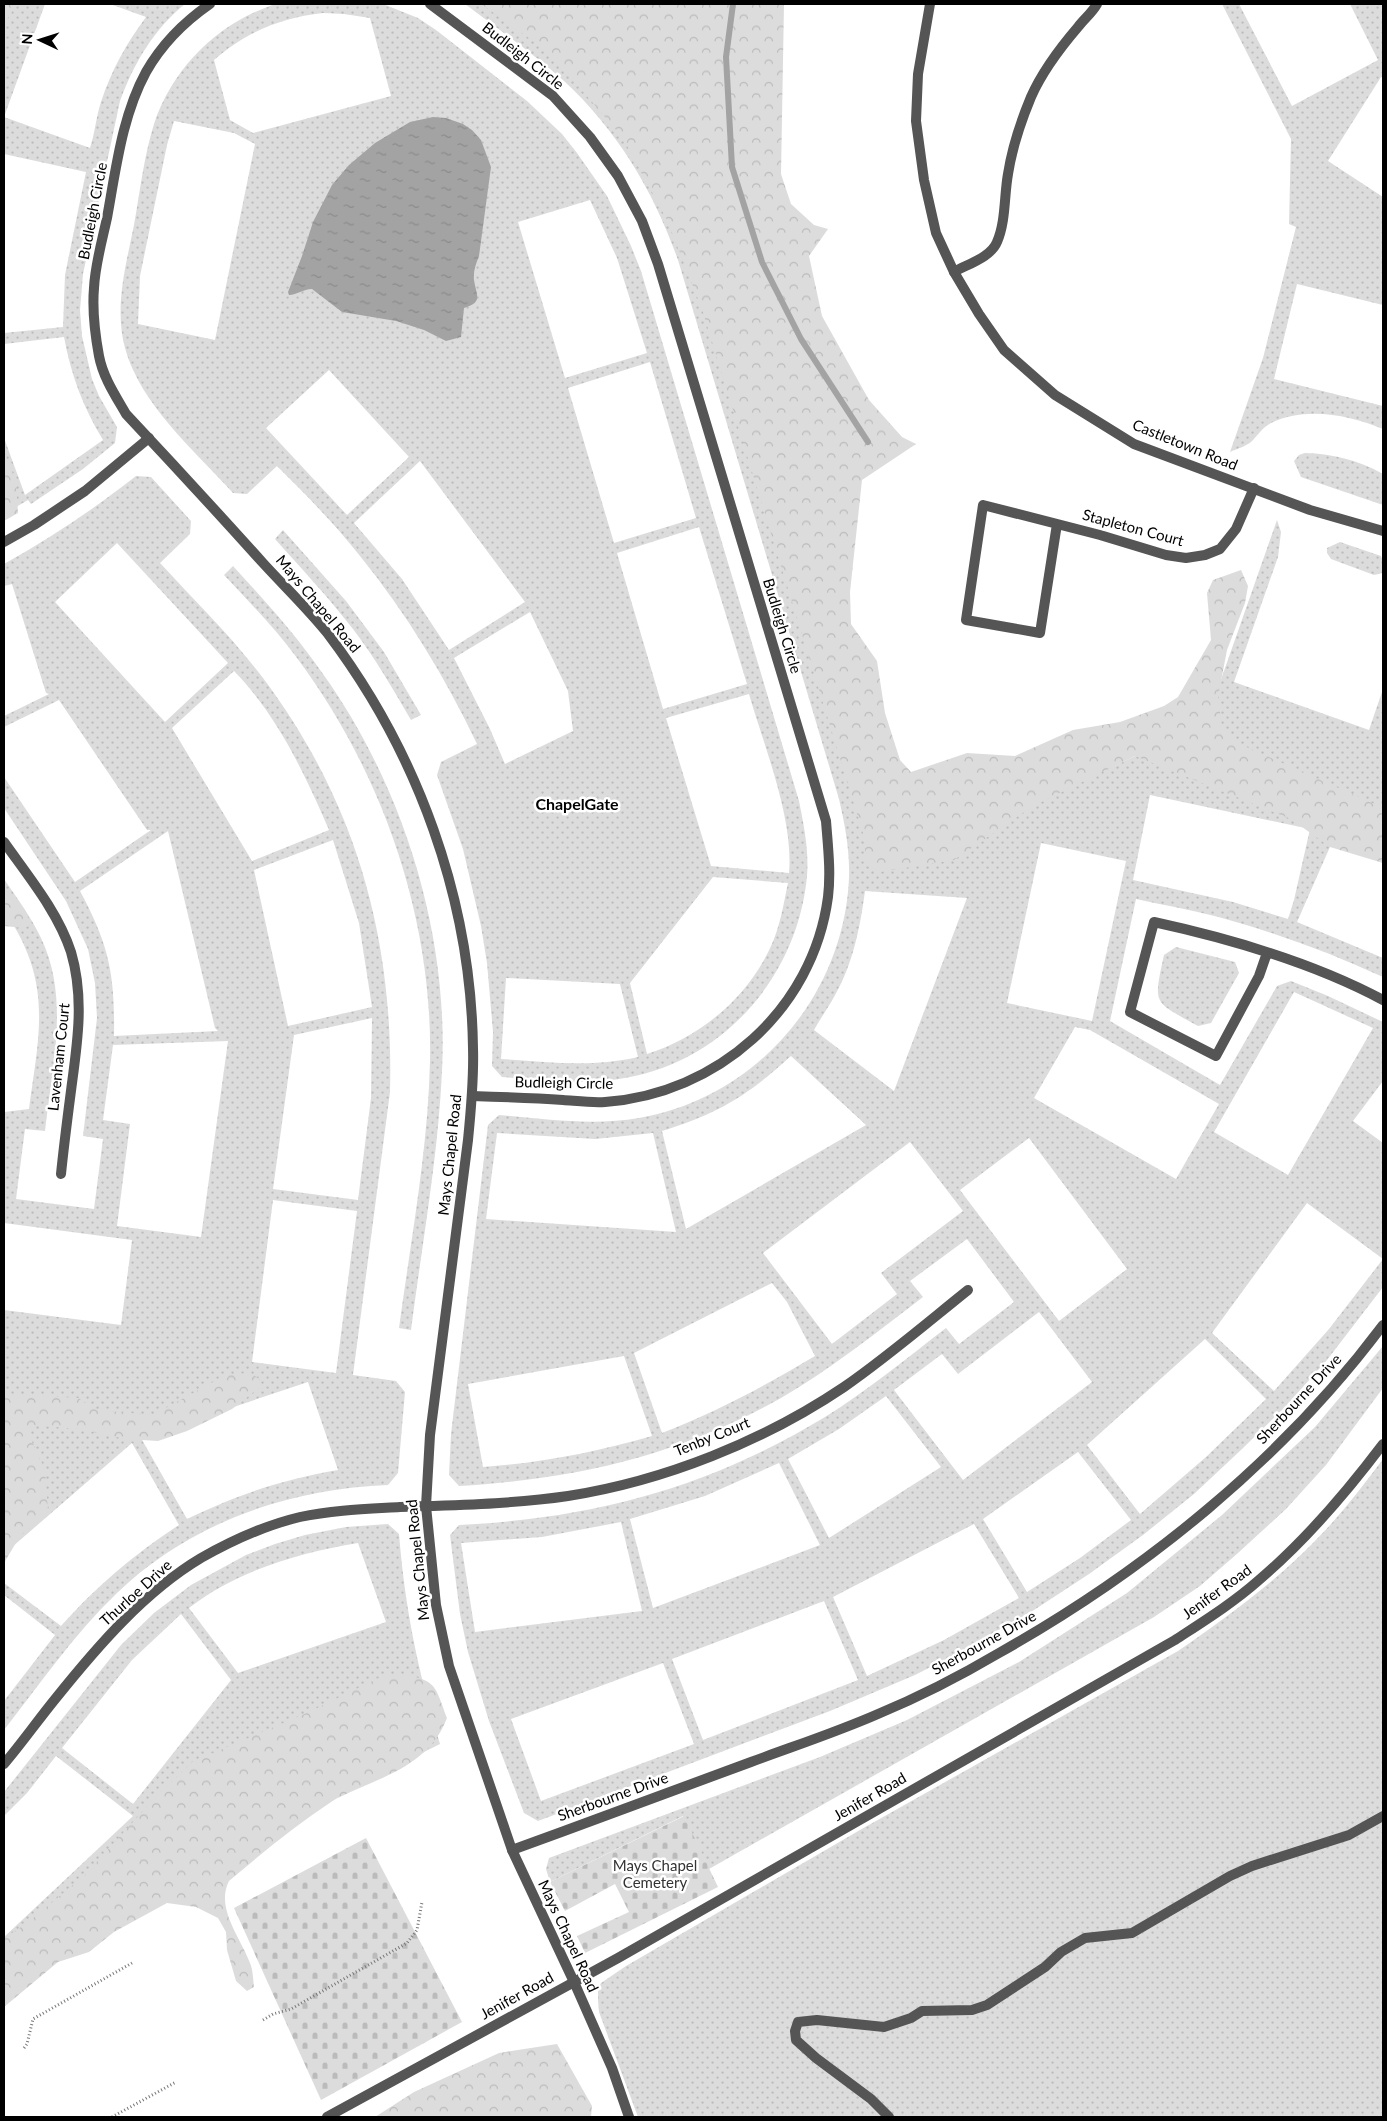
<svg xmlns="http://www.w3.org/2000/svg" width="1387" height="2121" font-family="Lato,sans-serif">
  <style>
    .green { fill: url(#green-dots); fill-rule: evenodd }
    .forest { fill: url(#forest-crowns) }
    .cemetery { fill: url(#cemetery-stones) }
    .water { fill: url(#water-ripples) }
    .lines { fill: none; stroke-linecap: round; stroke-linejoin: round }
    .stream { stroke: #a3a3a3; stroke-width: 6 }
    .path { stroke: #777; stroke-width: 3; stroke-dasharray: 1 2.5; stroke-linecap: butt }
    .service { stroke: #555; stroke-width: 10 }
    .minor { stroke: #555; stroke-width: 10 }
    .tertiary { stroke: #555; stroke-width: 10 }
    .labels { text-anchor: middle; stroke-width: 5; stroke-linejoin: round; paint-order: stroke }
    .street-label { font-size: 15px; fill: #000; stroke: #fff }
    .park-label { font-size: 15px; fill: #333; stroke: #fff }
    .neighbourhood-label { font-size: 16px; font-weight: bold; fill: #000; stroke: #fff }
  </style>
  <defs>
    <pattern id="green-dots" width="8" height="8" patternUnits="userSpaceOnUse" patternTransform="scale(1.25)"><rect width="8" height="8" fill="#dcdcdc"/><path d="M2 2h.1M6 6h.1" fill="none" stroke="#bbb" stroke-width="1.8" stroke-linecap="round"/></pattern>
    <pattern id="forest-crowns" width="20" height="18" patternUnits="userSpaceOnUse" patternTransform="scale(1.25)"><rect width="20" height="18" fill="#dcdcdc"/><path d="M2 6a3 3 0 1 1 6 0M12 15a3 3 0 1 1 6 0" fill="none" stroke="#bbb"/></pattern>
    <pattern id="cemetery-stones" width="16" height="16" patternUnits="userSpaceOnUse" patternTransform="scale(1.25)"><rect width="16" height="16" fill="#dcdcdc"/><path d="M2 7V4a2 2 0 0 1 4 0v3zM10 15v-3a2 2 0 0 1 4 0v3z" fill="#bbb"/></pattern>
    <pattern id="water-ripples" width="26" height="14" patternUnits="userSpaceOnUse" patternTransform="scale(1.25)"><rect width="26" height="14" fill="#a3a3a3"/><path d="M2 4q2-2 4 0t4 0M15 11q2-2 4 0t4 0" fill="none" stroke="#8b8b8b"/></pattern>
  </defs>
  <rect width="100%" height="100%" fill="#fff"/>
  <g class="green">
    <path d="M4,4h41l-41,113 86,31c5,-15 6,-31 11,-46 10,-31 25,-58 45,-85l-36,-13h75c-31,25 -51,59 -65,97l-37,173 -3,36 2,26 10,43 7,17 18,31 -2,16 -32,26 -52,35 -3,-4 -24,14v-76l21,57 78,-55c-20,-33 -32,-65 -39,-103l-60,7v-11l59,-6 2,-52 21,-103 -82,-18z"/>
    <path d="M276,4h107l35,14 18,12 91,71 35,33 15,19 30,43 24,50 10,25 158,530c5,25 10,49 8,75 -9,98 -80,182 -177,201 -42,9 -86,3 -128,0l-10,-11 1,-34 -6,-69 -6,-37 -18,-77 -26,-74 4,-13 36,-18c-32,-67 -70,-130 -117,-188 -25,-32 -54,-61 -83,-90l-30,28 -14,-1c-38,-42 -93,-89 -108,-145 -11,-41 1,-83 9,-123 6,-34 10,-69 20,-101 19,-57 65,-102 122,-120zM323,13l21,1 26,4 21,78 -138,37 -23,-13 -16,-60c32,-28 66,-42 109,-47zM174,121l60,12 21,11 -40,196 -77,-16 2,-48 27,-131zM590,200l27,58 30,95 -82,25 -47,-156zM650,362l46,156 -82,25 -46,-155zM329,370l80,87 -62,58 -81,-87zM420,461l105,141 -76,48 -47,-71 -48,-56zM699,527l48,157 -84,25 -46,-156zM530,612l38,79 5,40 -68,33 -15,-35 -36,-71zM749,694c15,52 45,125 40,179l-78,-7 -45,-148zM713,877l75,6c-4,19 -7,38 -14,56 -22,55 -72,98 -127,115l-17,-71zM506,978l114,6 18,73c-48,11 -89,5 -137,2z"/>
    <path d="M465,4h165l262,865 284,-132 22,8 79,-225 4,12 -3,25 -44,125 135,48 14,-41v174l-50,-23 -36,82 86,36v19c-50,-23 -101,-42 -154,-57 -30,-9 -62,-14 -93,-21l-26,122 110,64 57,-99 14,-5 37,15 55,26v59l-30,40 30,22v144l-56,73 -41,46 -44,43 -48,45 -51,41 -54,39 -55,36 -76,43 -43,22 -85,36 -292,110 -14,-8 -35,-92 -21,-69 -8,-38 -10,-79 9,-10c136,-7 249,-37 366,-108 42,-26 82,-59 121,-89l13,16 55,-42 -47,-63 -57,42 13,16c-46,35 -92,72 -142,101 -104,58 -205,81 -322,88l-10,-11 2,-41 37,-309 11,-10c46,4 94,11 140,3 117,-20 205,-122 210,-240 1,-27 -4,-53 -10,-79l-161,-539c-24,-68 -60,-129 -114,-179 -31,-28 -66,-52 -99,-77zM1150,795l160,34 -16,71 -6,19 -55,-17 -100,-22zM1041,843l85,18 -34,160 -85,-18zM865,891l102,7 -73,193 -80,-61c6,-11 14,-22 20,-33 19,-33 26,-69 31,-106zM1294,992l79,36 -85,147 -74,-43zM1075,1027l15,3 129,74 -43,75 -142,-81zM791,1056l75,69 -180,104 -24,-98c57,-18 85,-35 129,-75zM497,1133l98,6 58,-6 23,99 -190,-13zM1029,1138l98,131 -68,52 -99,-131zM910,1142l53,69 -82,62 16,21 -65,50 -69,-91zM1307,1203l76,56 -54,70 -55,62 -62,-58zM772,1283l15,19 28,54c-50,30 -99,56 -153,77l-28,-80zM1039,1312l53,70 -129,98 -69,-90 48,-36 16,20zM1205,1339l61,60 -60,58 -66,57 -53,-69zM624,1356l28,80c-56,16 -111,27 -169,31l-15,-83zM886,1396l55,71 -112,71 -41,-79 51,-30zM1078,1452l53,68 -51,38 -53,34 -44,-73zM779,1463l41,82 -167,63 -23,-89 75,-23zM621,1522l21,89 -167,21 -14,-89 81,-6zM974,1524l45,74 -75,42 -77,36 -34,-79zM824,1601l34,79 -155,60 -31,-81zM663,1663l31,81 -153,57 -30,-82z"/>
    <path d="M1222,4h17l53,102 86,-46 -28,-56 33,1v73l-2,-1 -53,84 55,36v108l-86,-21 -23,95 109,27v23c-33,-14 -78,-23 -112,-6 -9,5 -13,12 -20,19 -5,4 -14,7 -21,10l33,-94 33,-131 -7,-3 2,-85z"/>
    <path d="M1305,453c29,1 53,7 78,21v31l-82,-28 -7,-16 5,-6z"/>
    <path d="M136,476l15,1 40,44 -1,13 -30,29c35,38 72,74 103,115 93,124 131,260 127,414l-37,283 43,6 9,11 -7,81 -10,12c-101,4 -198,38 -271,108 -43,41 -77,91 -113,137v-29l51,-66 -51,-40v-12l57,43c37,-41 71,-70 118,-101l-47,-82 -128,111v-244l117,15 11,-85 -128,-17v-111l25,-3c9,-69 23,-119 -15,-183h-10v-47c13,19 27,38 37,59 29,60 11,130 4,193l-20,-2 -9,70 78,10 9,-70 -20,-3 14,-118 -2,-35 -7,-34 -22,-48 -62,-93v-31l71,105 76,-52h-4l-88,-130 -55,27v-11l45,-22 -3,-1 -34,-109 -8,2v-22c47,-26 90,-55 132,-88zM117,543l111,120 -63,59 -110,-120zM234,671c43,44 71,103 95,159l-77,31 -80,-133zM168,831l47,197 3,3 -104,5c1,-62 -5,-91 -34,-145zM333,840l26,83 13,84 -84,19 -34,-156zM372,1018l-1,80 -13,102 -85,-11 21,-154zM228,1041l-27,196 -84,-11 13,-102 -27,-4 10,-75zM273,1200l84,11 -21,162 -84,-11zM308,1382l30,88c-57,10 -99,24 -151,49l-46,-81z"/>
    <path d="M283,530l63,71 38,51 37,63 -10,5c-18,-31 -36,-62 -58,-91 -25,-32 -52,-61 -78,-90z"/>
    <polygon points="1340,542 1381,556 1383,562 1383,573 1374,575 1331,559 1327,553 1327,548"/>
    <path d="M233,566c32,35 63,69 90,108 80,112 126,259 119,397 -4,87 -20,173 -31,259l-12,-2c12,-89 29,-178 31,-267 3,-144 -48,-289 -133,-403 -22,-30 -48,-56 -73,-83z"/>
    <path d="M1176,947l59,15 4,11 -28,50 -13,3c-45,-25 -45,-20 -34,-71z"/>
    <polygon points="1383,1346 1383,1388 1326,1465 1286,1509 1238,1553 1200,1586 1154,1617 709,1869 683,1816 550,1882 546,1869 549,1858 820,1757 907,1720 1019,1662 1127,1593 1222,1515 1315,1427"/>
    <path d="M1383,1459v658h-745l-39,-105 -1,-12v-11l3,-6 25,-17 234,-136 318,-179c48,-33 96,-68 137,-110 25,-25 47,-54 68,-82z"/>
    <path d="M388,1524l11,10c6,74 19,138 41,210l-436,218v-25l129,-121 -77,-60 -29,37 -23,23v-24l117,-147 33,-32 37,-28 55,-30 29,-11 30,-9 41,-8zM358,1543l28,79 -148,51 -49,-65c49,-38 110,-55 169,-65zM181,1614l50,66 -98,124 -71,-56 70,-88z"/>
  </g>
  <g class="forest">
    <polygon points="4,4 17,4 4,24"/>
    <polygon points="481,4 784,4 781,174 791,204 814,225 828,229 809,256 822,316 869,400 902,437 916,444 862,480 850,592 851,624 877,661 885,713 900,760 911,772 967,753 1015,756 1073,730 1120,722 1164,706 1178,697 1211,640 1207,593 1213,580 1241,570 1248,586 1245,603 1227,650 1218,697 1222,728 1233,741 1372,803 1383,806 1383,863 1330,847 1291,819 1135,756 1033,806 954,860 879,872 867,864 863,833 702,309 667,220 623,138 550,53"/>
    <polygon points="4,451 16,482 18,513 4,521"/>
    <polygon points="4,886 25,910 31,925 24,928 4,926"/>
    <polygon points="239,1373 254,1375 260,1380 259,1388 232,1409 187,1431 158,1441 126,1439 79,1429 32,1425 28,1433 45,1470 48,1511 20,1536 4,1563 4,1391 13,1394 78,1398 98,1410 153,1415 224,1376"/>
    <path d="M398,1673c38,8 36,9 49,45 -16,42 -53,55 -92,72 -8,4 -17,7 -24,12 -36,24 -69,51 -102,79 -14,27 12,57 21,82 3,7 3,16 4,24l-7,4 -11,-10 -9,-31 -1,-18 -8,-14 -22,-11 -29,-4 -53,29 -25,20 -31,10 -54,45v-69l22,-14 59,-49 65,-72 42,-41 117,-50 72,-35z"/>
    <polygon points="557,2044 592,2106 591,2117 375,2117 414,2092 499,2053"/>
  </g>
  <g class="cemetery">
    <polygon points="684,1816 718,1887 585,1953 577,1936 629,1912 615,1884 565,1911 550,1882"/>
    <polygon points="366,1838 462,2022 321,2100 234,1908"/>
  </g>
  <path class="water" d="M433,117l13,1 17,6 9,6 9,10 10,27 -12,89c-3,8 -6,15 -5,24 2,15 10,22 -10,28l-3,29 -15,4 -22,-11 -28,-9 -54,-9 -30,-23c-9,0 -15,6 -23,6l-1,-3 14,-36 11,-34 19,-37 17,-20 26,-22 35,-21z"/>
  <g class="lines">
    <polyline class="stream" points="733,4 726,57 732,167 762,262 801,339 868,442"/>
    <g class="path">
      <polyline points="263,2020 273,2014 291,2009 407,1943 417,1930 422,1902"/>
      <polyline points="24,2048 27,2044 33,2019 132,1963"/>
      <polyline points="112,2117 176,2082"/>
    </g>
    <polyline class="service" points="889,2117 871,2099 816,2058 796,2040 795,2031 798,2022 817,2020 884,2027 911,2018 922,2011 972,2010 987,2005 1045,1967 1061,1952 1085,1938 1132,1933 1230,1876 1252,1866 1349,1835 1383,1816"/>
    <g class="minor">
      <path d="M210,4c-26,18 -48,40 -64,68 -24,44 -30,97 -39,146 -5,23 -12,47 -13,70 -2,23 1,46 5,68 4,21 16,39 27,58 46,49 92,99 137,149 21,23 45,46 65,71 90,119 143,265 145,414 1,31 -2,62 -5,92l-38,295 -4,71 10,99 13,61 63,184 62,132 38,86 17,49"/>
      <path d="M430,4l123,92 37,41 28,39 24,45 16,43 168,557c2,26 5,51 2,76 -15,113 -111,197 -223,205 -13,1 -28,-1 -42,-2 -30,-2 -60,-3 -91,-4"/>
      <polyline points="930,4 918,74 916,121 924,180 936,233 954,272 979,314 1004,350 1055,395 1134,444 1310,510 1383,531"/>
      <path d="M954,272c14,-8 37,-15 43,-30 9,-21 7,-46 11,-68 4,-26 13,-53 23,-77 11,-25 29,-49 47,-70 6,-8 14,-14 19,-23"/>
      <polyline points="1057,524 1040,633 966,620 983,505 1100,535 1166,555 1186,558 1205,555 1220,549 1236,529 1254,488"/>
      <polyline points="4,542 34,525 85,491 149,438"/>
      <path d="M4,842c24,34 54,70 67,110 13,44 7,87 1,131 -4,31 -8,61 -11,91"/>
      <path d="M1267,953l-8,23 -43,80 -86,-44 24,-90c78,17 158,40 229,78"/>
      <path d="M4,1764c18,-21 34,-44 52,-66 41,-51 88,-106 145,-140 30,-17 65,-33 99,-41 33,-7 66,-8 100,-10 56,-2 113,-3 168,-11 96,-15 196,-55 276,-109 42,-29 84,-65 124,-97"/>
      <path d="M512,1850c80,-29 160,-59 239,-88 43,-16 86,-30 127,-48 41,-17 82,-38 121,-61 146,-82 283,-193 384,-328"/>
    </g>
    <path class="tertiary" d="M327,2117l291,-159 557,-318c29,-19 58,-37 84,-60 47,-40 87,-87 124,-136"/>
  </g>
  <g class="labels">
    <g class="street-label">
      <text transform="translate(523 56) rotate(38)" y="5">Budleigh Circle</text>
      <text transform="translate(93 211) rotate(-79)" y="5">Budleigh Circle</text>
      <text transform="translate(1185 445) rotate(22)" y="5">Castletown Road</text>
      <text transform="translate(1133 528) rotate(15)" y="5">Stapleton Court</text>
      <text transform="translate(318 604) rotate(50)" y="5">Mays Chapel Road</text>
      <text transform="translate(782 626) rotate(73)" y="5">Budleigh Circle</text>
      <text transform="translate(59 1057) rotate(-84)" y="5">Lavenham Court</text>
      <text transform="translate(564 1083) rotate(1)" y="5">Budleigh Circle</text>
      <text transform="translate(450 1155) rotate(-84)" y="5">Mays Chapel Road</text>
      <text transform="translate(1299 1399) rotate(-47)" y="5">Sherbourne Drive</text>
      <text transform="translate(712 1437) rotate(-22)" y="5">Tenby Court</text>
      <text transform="translate(418 1560) rotate(-96)" y="5">Mays Chapel Road</text>
      <text transform="translate(1217 1592) rotate(-36)" y="5">Jenifer Road</text>
      <text transform="translate(136 1593) rotate(-42)" y="5">Thurloe Drive</text>
      <text transform="translate(984 1643) rotate(-29)" y="5">Sherbourne Drive</text>
      <text transform="translate(613 1797) rotate(-20)" y="5">Sherbourne Drive</text>
      <text transform="translate(870 1797) rotate(-30)" y="5">Jenifer Road</text>
      <text transform="translate(568 1936) rotate(65)" y="5">Mays Chapel Road</text>
      <text transform="translate(517 1996) rotate(-29)" y="5">Jenifer Road</text>
    </g>
    <g class="park-label">
      <text x="655" y="1871">Mays Chapel<tspan x="655" dy="17">Cemetery</tspan></text>
    </g>
    <g class="neighbourhood-label">
      <text x="577" y="810">ChapelGate</text>
    </g>
  </g>
  <rect width="1387" height="2121" fill="none" stroke="#000000" stroke-width="10"/>
  <g transform="translate(40 40) rotate(274)" stroke="#ffffff" stroke-width="4" paint-order="stroke">
  <path d="M0-4L9 19L0 12L-9 19Z" fill="#000000"/>
  <text y="-8" font-size="14" font-weight="bold" text-anchor="middle" fill="#000000">N</text>
  </g>
</svg>
